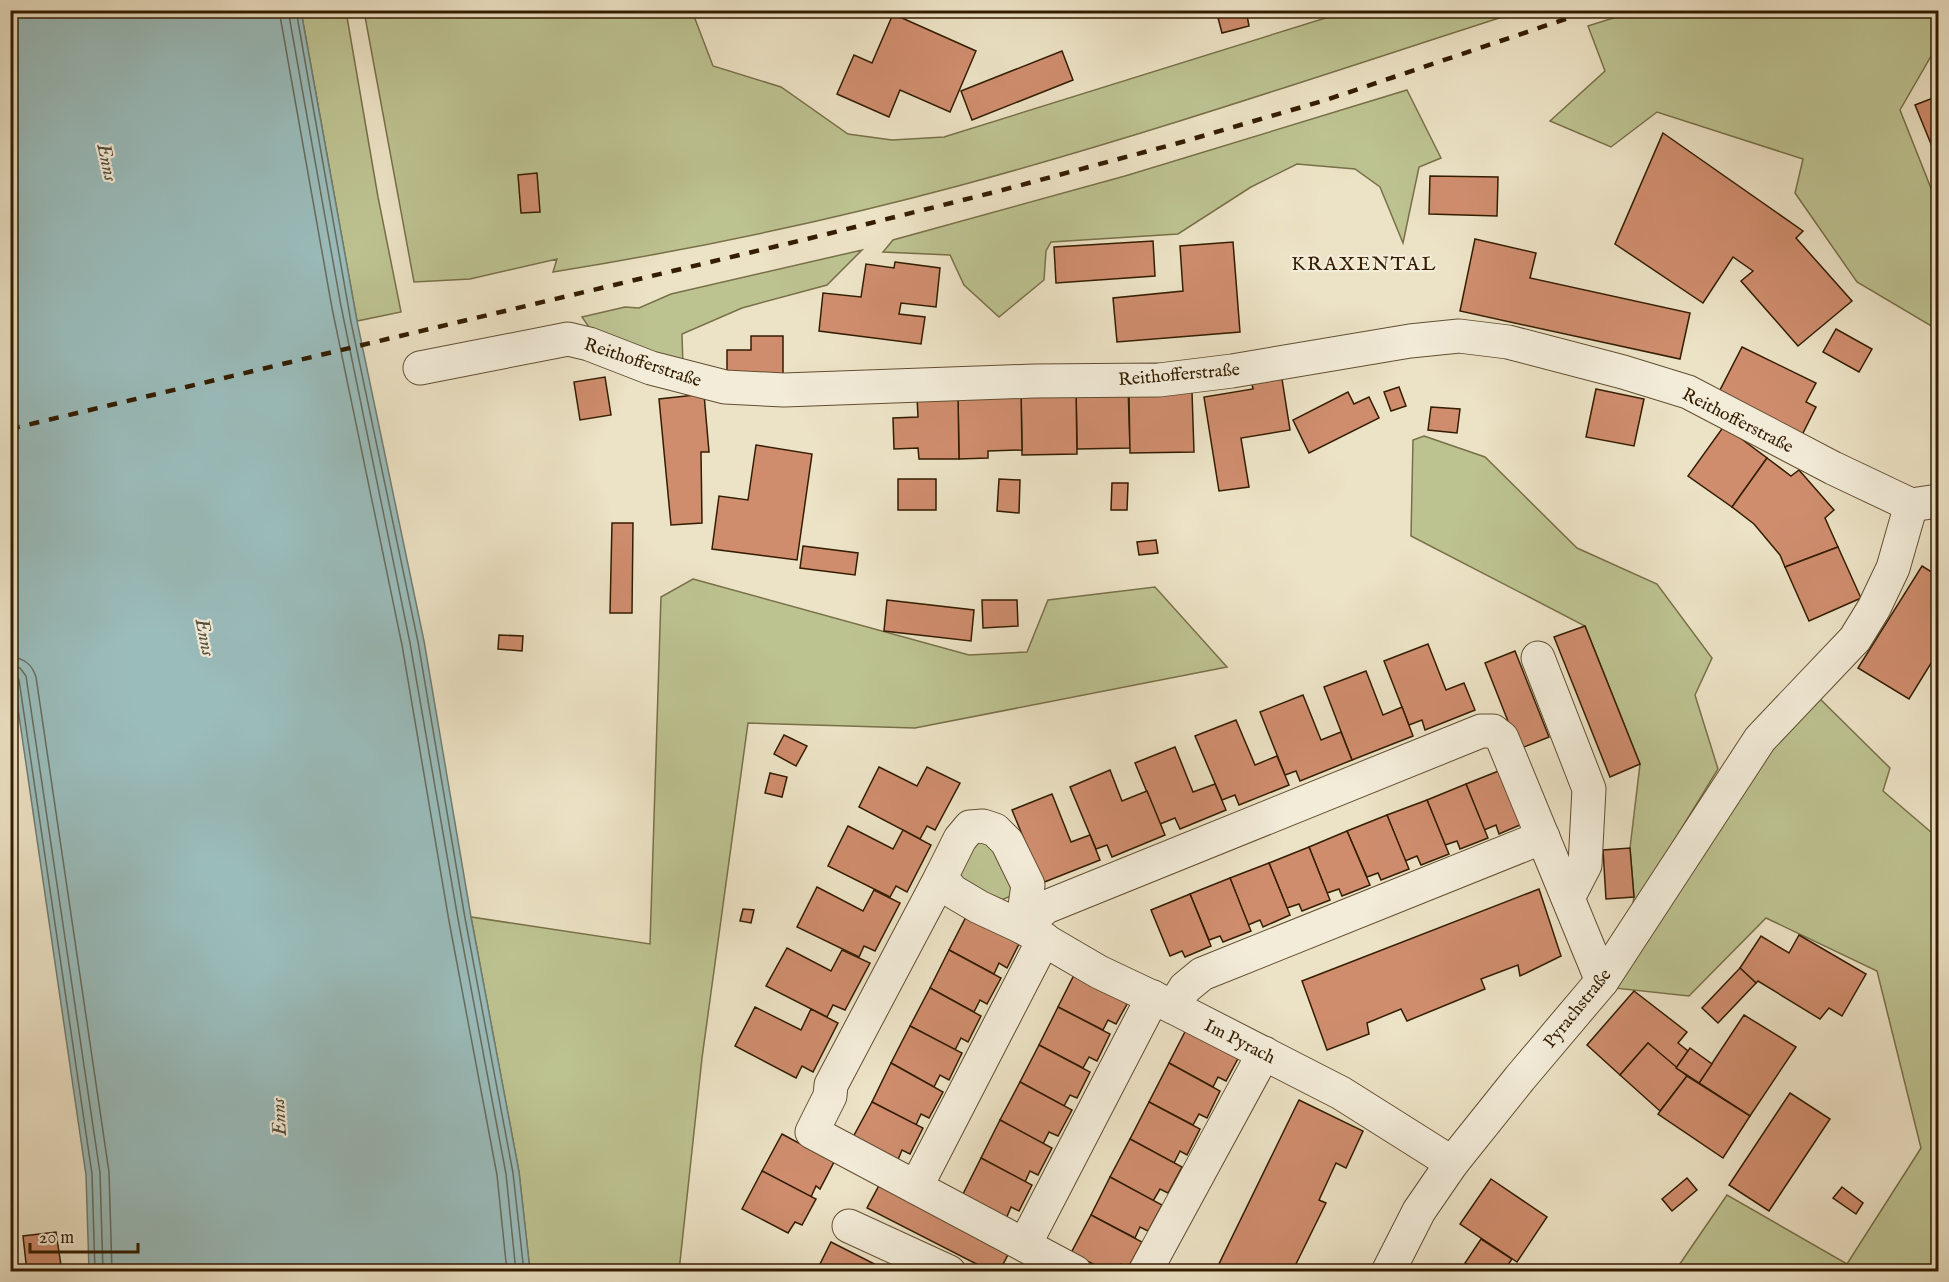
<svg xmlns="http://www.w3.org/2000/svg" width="1949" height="1282" font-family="'IM FELL English',serif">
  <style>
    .green { fill: #bdc291; stroke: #787048; stroke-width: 1.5 }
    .water { fill: #9abcbb; stroke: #717c70; stroke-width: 1.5 }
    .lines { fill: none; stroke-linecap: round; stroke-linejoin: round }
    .shore { stroke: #676c5e; stroke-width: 1.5 }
    .building { fill: #cf8d6e; stroke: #341d00; stroke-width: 1.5 }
    .minor-casing { stroke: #624e31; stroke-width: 35 }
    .minor { stroke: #f3ecd9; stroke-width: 33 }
    .rail { stroke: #341d00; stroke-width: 4.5; stroke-dasharray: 10 10; stroke-linecap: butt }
    .labels { text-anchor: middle; stroke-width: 4.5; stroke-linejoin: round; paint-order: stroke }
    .street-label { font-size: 18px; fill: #341d00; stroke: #f3ecd9 }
    .water-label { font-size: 20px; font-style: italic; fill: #534d38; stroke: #f3ecd9 }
    .neighbourhood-label { font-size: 20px; letter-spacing: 1.5px; fill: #341d00; stroke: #f3ecd9 }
  </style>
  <rect width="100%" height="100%" fill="#ece2c5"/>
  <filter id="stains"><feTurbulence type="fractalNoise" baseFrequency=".00333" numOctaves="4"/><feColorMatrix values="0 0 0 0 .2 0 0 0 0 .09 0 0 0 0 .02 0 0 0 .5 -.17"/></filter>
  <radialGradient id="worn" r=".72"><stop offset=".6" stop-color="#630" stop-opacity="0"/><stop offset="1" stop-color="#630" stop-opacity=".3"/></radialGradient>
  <g class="green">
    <polygon points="301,11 346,11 378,197 401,312 357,321"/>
    <path d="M364,11h328l21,55 68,21 67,47 44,6 52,-3 404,-126h173c-187,60 -374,124 -563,175 -134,36 -268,64 -405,86l4,-13 -87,20 -56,3z"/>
    <polygon points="1635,11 1938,11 1938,44 1900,110 1938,206 1938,330 1857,282 1795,193 1803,159 1657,112 1611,147 1550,121 1605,71 1588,26"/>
    <polygon points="1407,90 1441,158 1419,167 1403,243 1380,187 1355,169 1297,164 1251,187 1178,234 1051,242 1046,251 1044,280 999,317 964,285 950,255 883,252 893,240 1125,176"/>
    <polygon points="862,250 827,285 742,308 682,334 683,368 595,336 582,317 625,307 639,308 671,294"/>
    <polygon points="1424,436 1485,457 1577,548 1657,584 1712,658 1695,695 1718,769 1632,909 1634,897 1630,848 1640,764 1585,626 1411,536 1413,440"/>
    <polygon points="693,579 969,655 1027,652 1048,600 1155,587 1227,667 915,728 748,723 702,1058 679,1271 530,1271 519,1172 471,917 650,944 661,597"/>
    <polygon points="1814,693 1890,768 1883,791 1938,838 1938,1271 1675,1271 1727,1195 1847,1264 1921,1148 1877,971 1766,918 1689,996 1614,988 1753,765"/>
    <polygon points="991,838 1012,872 1011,896 999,901 967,887 960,874 969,844"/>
  </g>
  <polygon class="water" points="10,11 301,11 357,321 424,641 471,917 519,1172 530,1271 89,1271 86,1175 11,661"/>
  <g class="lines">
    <g class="shore">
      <polyline points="279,10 332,308 402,645 449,921 497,1175 507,1272"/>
      <polyline points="288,10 341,306 410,643 458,919 506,1174 516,1272"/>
      <polyline points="296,10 351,322 418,642 465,918 513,1173 524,1272"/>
      <path d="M10,657c14,1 22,7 26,20l73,495 3,100"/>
      <polyline points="10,666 20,668 26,676 100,1173 103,1272"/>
      <polyline points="10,674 16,675 19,680 92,1174 95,1272"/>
    </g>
  </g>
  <g class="building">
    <polygon points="1216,10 1246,10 1249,26 1222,33"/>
    <polygon points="893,14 976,51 950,112 900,90 889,117 837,94 854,55 872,63"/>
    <polygon points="1062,51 1073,80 972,120 961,91"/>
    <polygon points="1938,96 1938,161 1915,105"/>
    <polygon points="1663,133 1803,231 1796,238 1852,301 1798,346 1741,281 1753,271 1733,257 1703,303 1615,244"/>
    <polygon points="537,173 540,212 521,213 518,175"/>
    <polygon points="1430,176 1498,177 1497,216 1429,214"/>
    <polygon points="1475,239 1536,253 1530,278 1690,313 1680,359 1460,311"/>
    <polygon points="1153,241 1155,276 1056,283 1054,247"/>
    <polygon points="1233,242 1240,332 1117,342 1113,298 1183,291 1180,246"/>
    <polygon points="895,262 940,268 936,307 901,303 899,314 925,317 921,344 819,331 823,293 861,297 866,264 894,268"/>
    <polygon points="1836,329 1872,349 1859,372 1823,352"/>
    <polygon points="751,336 783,336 783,381 727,382 727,350 751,350"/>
    <polygon points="1742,347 1816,383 1806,402 1816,407 1802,435 1718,394"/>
    <polygon points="605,377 611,415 580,420 574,382"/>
    <polygon points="1282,379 1290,430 1241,438 1249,487 1219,491 1204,397 1253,389 1252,384"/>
    <polygon points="1128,386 1130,448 1077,449 1076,388"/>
    <polygon points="1399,387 1406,406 1391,411 1384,392"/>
    <polygon points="1076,388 1077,454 1022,455 1021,389"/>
    <polygon points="1021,389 1022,450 988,451 988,458 959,459 958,396"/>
    <polygon points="1596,389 1644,399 1634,446 1586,437"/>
    <polygon points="1192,392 1194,452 1130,453 1129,394"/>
    <polygon points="1348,392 1354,404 1369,397 1379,418 1309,453 1293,420"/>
    <polygon points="704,394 709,452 701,452 702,523 671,525 659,399"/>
    <polygon points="958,396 959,459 919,459 918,448 894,449 893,418 918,417 917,397"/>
    <polygon points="1431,407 1460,409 1457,433 1428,430"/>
    <polygon points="1724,426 1767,458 1732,507 1688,476"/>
    <polygon points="756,445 812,454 797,560 712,549 719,496 748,500"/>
    <polygon points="1767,458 1791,476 1799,470 1834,510 1825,518 1838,547 1785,567 1780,555 1754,524 1732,507"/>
    <rect x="898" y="479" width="38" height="31"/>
    <polygon points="999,479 1020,480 1019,513 997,511"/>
    <polygon points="1112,483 1128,483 1127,510 1111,510"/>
    <polygon points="612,523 633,523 632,613 610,613"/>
    <polygon points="1156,540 1158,553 1139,555 1137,542"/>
    <polygon points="803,546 858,553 855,575 800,568"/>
    <polygon points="1838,547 1861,598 1809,621 1785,567"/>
    <polygon points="1922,566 1938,576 1938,652 1909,699 1858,668"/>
    <polygon points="887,600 974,610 971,641 884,631"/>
    <polygon points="982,600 1017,600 1018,626 983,628"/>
    <polygon points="1585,626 1640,764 1610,777 1554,637"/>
    <polygon points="499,635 523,636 522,651 498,649"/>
    <polygon points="1428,644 1446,690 1464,683 1475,710 1425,730 1422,720 1409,725 1384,661"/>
    <polygon points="1515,651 1549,737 1519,749 1485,663"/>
    <polygon points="1366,671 1383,715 1402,707 1413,736 1352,760 1324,687"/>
    <polygon points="1303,695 1321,740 1341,732 1352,760 1300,781 1296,771 1285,775 1260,712"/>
    <polygon points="1236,720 1255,765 1277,756 1289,785 1239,805 1235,795 1222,800 1195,736"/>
    <polygon points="784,735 807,746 796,766 774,754"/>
    <polygon points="1175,747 1193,792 1215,784 1226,810 1180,829 1175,818 1160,824 1135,763"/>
    <polygon points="879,767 917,786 927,767 960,783 935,830 927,826 920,839 859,807"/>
    <polygon points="1506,768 1527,822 1499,834 1496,825 1484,830 1466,784"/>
    <polygon points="1110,770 1122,801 1147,791 1165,835 1112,857 1107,845 1096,849 1070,787"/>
    <polygon points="770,773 787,777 782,797 765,793"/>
    <polygon points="1466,784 1488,838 1460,849 1457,841 1445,845 1427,800"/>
    <polygon points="1052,794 1071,842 1090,835 1100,860 1042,883 1012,810"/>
    <polygon points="1427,800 1449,854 1421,865 1417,856 1405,861 1387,815"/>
    <polygon points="1387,815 1409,869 1381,880 1378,873 1367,877 1347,831"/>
    <polygon points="848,826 893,849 903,830 931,845 907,892 896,886 890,897 828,866"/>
    <polygon points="1347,831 1370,885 1342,896 1339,889 1327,893 1309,847"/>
    <polygon points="1309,847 1330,900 1302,911 1299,904 1287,908 1269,863"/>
    <polygon points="1630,848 1634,897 1606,899 1603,850"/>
    <polygon points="1269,863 1290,915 1263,927 1260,920 1248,925 1230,878"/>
    <polygon points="1230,878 1251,931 1223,942 1220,936 1209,940 1190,894"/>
    <polygon points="817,887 863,911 874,890 900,903 875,951 864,946 859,957 797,927"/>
    <polygon points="1539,889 1561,956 1520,976 1518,965 1481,979 1485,989 1407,1021 1401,1009 1367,1023 1369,1034 1327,1050 1302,981"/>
    <polygon points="1190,894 1211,946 1185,957 1182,951 1170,956 1151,910"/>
    <polygon points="743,909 754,910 751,923 740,921"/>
    <polygon points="968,913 1021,940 1007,968 999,963 994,974 949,950"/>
    <polygon points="1799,935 1866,974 1842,1016 1829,1008 1820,1019 1758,981 1756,983 1740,968 1761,936 1789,953"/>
    <polygon points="787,948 831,971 842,950 870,963 845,1010 833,1005 827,1017 766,986"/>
    <polygon points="949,950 1001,978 987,1004 980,1000 974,1012 930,988"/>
    <polygon points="1740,968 1756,983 1718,1023 1702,1008"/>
    <polygon points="1077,969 1131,997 1116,1024 1108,1020 1103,1030 1058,1007"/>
    <polygon points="930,988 981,1016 968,1042 961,1038 955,1050 910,1026"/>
    <polygon points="1634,991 1687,1032 1678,1043 1688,1051 1676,1068 1648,1043 1620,1075 1587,1045"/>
    <polygon points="755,1007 801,1030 811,1009 838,1023 813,1072 802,1066 796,1078 735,1046"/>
    <polygon points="1058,1007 1110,1034 1097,1061 1089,1057 1083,1068 1039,1045"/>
    <polygon points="1744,1015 1796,1047 1750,1116 1699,1083"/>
    <polygon points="910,1026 962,1053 949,1080 940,1075 934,1087 891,1063"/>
    <polygon points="1188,1026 1241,1053 1226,1081 1218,1077 1213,1087 1169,1063"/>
    <polygon points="1648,1043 1687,1076 1660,1111 1620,1075"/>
    <polygon points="1039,1045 1090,1072 1077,1098 1070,1095 1064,1106 1020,1082"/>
    <polygon points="1690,1048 1712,1064 1699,1083 1676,1068"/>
    <polygon points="891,1063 943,1092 929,1118 921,1114 916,1125 872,1102"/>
    <polygon points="1169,1063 1220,1091 1207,1118 1199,1114 1193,1125 1149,1102"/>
    <polygon points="1687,1076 1750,1116 1723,1158 1658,1114"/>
    <polygon points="1020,1082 1072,1110 1058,1136 1049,1132 1043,1144 1000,1120"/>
    <polygon points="1790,1093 1830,1119 1769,1211 1729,1185"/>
    <polygon points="1299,1100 1363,1131 1346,1168 1336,1163 1319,1200 1326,1203 1292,1272 1215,1272"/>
    <polygon points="872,1102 923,1128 910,1154 902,1150 897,1162 852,1139"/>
    <polygon points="1149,1102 1200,1129 1187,1155 1180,1151 1174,1163 1130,1139"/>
    <polygon points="1000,1120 1052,1148 1038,1175 1030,1171 1025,1182 981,1158"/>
    <polygon points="782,1134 834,1162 820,1189 816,1186 811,1197 762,1171"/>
    <polygon points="1130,1139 1182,1167 1168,1193 1160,1189 1153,1201 1110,1177"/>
    <polygon points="981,1158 1032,1185 1019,1211 1011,1207 1006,1219 962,1196"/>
    <polygon points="762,1171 816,1199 802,1225 795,1222 788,1233 742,1209"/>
    <polygon points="1110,1177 1162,1205 1148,1231 1140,1227 1135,1238 1091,1215"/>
    <polygon points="883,1178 1013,1245 999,1272 992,1272 867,1208"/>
    <polygon points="1687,1178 1697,1190 1672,1211 1662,1199"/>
    <polygon points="1491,1179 1547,1217 1517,1262 1460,1224"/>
    <polygon points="10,1180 15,1180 15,1203 10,1202"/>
    <polygon points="1842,1187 1863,1203 1856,1214 1833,1198"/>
    <polygon points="1091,1215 1142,1242 1128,1268 1121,1264 1117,1272 1109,1272 1071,1253"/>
    <polygon points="56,1232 62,1272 27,1272 23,1236"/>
    <polygon points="1481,1239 1512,1259 1503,1272 1478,1272 1465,1263"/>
    <polygon points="831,1242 890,1272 816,1272"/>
  </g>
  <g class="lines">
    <g class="minor-casing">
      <g id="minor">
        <polyline points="420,368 568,339 589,344 651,368 725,387 784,390 1034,381 1159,380 1232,371 1410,341 1459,336 1508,342 1623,372 1688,392 1833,468 1911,505 1938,501"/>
        <polyline points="1538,658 1589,789 1585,865 1568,898"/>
        <polyline points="941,877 831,1085 830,1096 812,1132 1075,1272"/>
        <polyline points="1022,927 1046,907 1481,731 1493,731 1502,738 1602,981"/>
        <polyline points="1022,927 1028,885 1007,842 995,830 983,826 970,827 960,839 941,877 952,891 979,907 1022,927 1099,972 1173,1007 1341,1093 1452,1163"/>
        <polyline points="1173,1007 1185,988 1202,974 1543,837"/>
        <polyline points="916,1187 1044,939"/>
        <polyline points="849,1226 949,1272"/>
        <polyline points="1025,1244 1153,997"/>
        <polyline points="1145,1272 1264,1053"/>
        <polyline points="1388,1272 1419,1211 1452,1163 1520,1078 1602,981 1760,739 1855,639 1874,608 1893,568 1911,505"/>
      </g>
    </g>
    <use href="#minor" class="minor"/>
    <polyline class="rail" points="10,429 811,238 995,192 1182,142 1326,100 1592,10"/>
  </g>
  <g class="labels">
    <g class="street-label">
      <text transform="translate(643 362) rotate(18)" y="6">Reithofferstraße</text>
      <text transform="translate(1179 374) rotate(-5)" y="6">Reithofferstraße</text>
      <text transform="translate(1738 420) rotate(27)" y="6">Reithofferstraße</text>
      <text transform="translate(1577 1008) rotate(-51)" y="6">Pyrachstraße</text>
      <text transform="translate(1240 1041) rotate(27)" y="6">Im Pyrach</text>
    </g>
    <g class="water-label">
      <text transform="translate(108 162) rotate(78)" y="7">Enns</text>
      <text transform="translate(206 637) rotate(79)" y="7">Enns</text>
      <text transform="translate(278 1117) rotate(-93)" y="7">Enns</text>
    </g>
    <g class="neighbourhood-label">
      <text x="1364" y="270">KRAXENTAL</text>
    </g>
  </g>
  <rect width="1949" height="1282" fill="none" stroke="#ece2c5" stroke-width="36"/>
  <rect x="12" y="12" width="1925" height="1258" fill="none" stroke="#341d00" stroke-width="3"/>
  <rect x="18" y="18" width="1913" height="1246" fill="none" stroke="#341d00" stroke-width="1.5"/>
  <path d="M30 1243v9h108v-9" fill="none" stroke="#341d00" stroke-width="3"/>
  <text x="39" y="1243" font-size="18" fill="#341d00" stroke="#f3ecd9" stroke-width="4.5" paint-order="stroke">20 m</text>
  <rect width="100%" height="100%" filter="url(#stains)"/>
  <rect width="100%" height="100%" fill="url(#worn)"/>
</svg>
